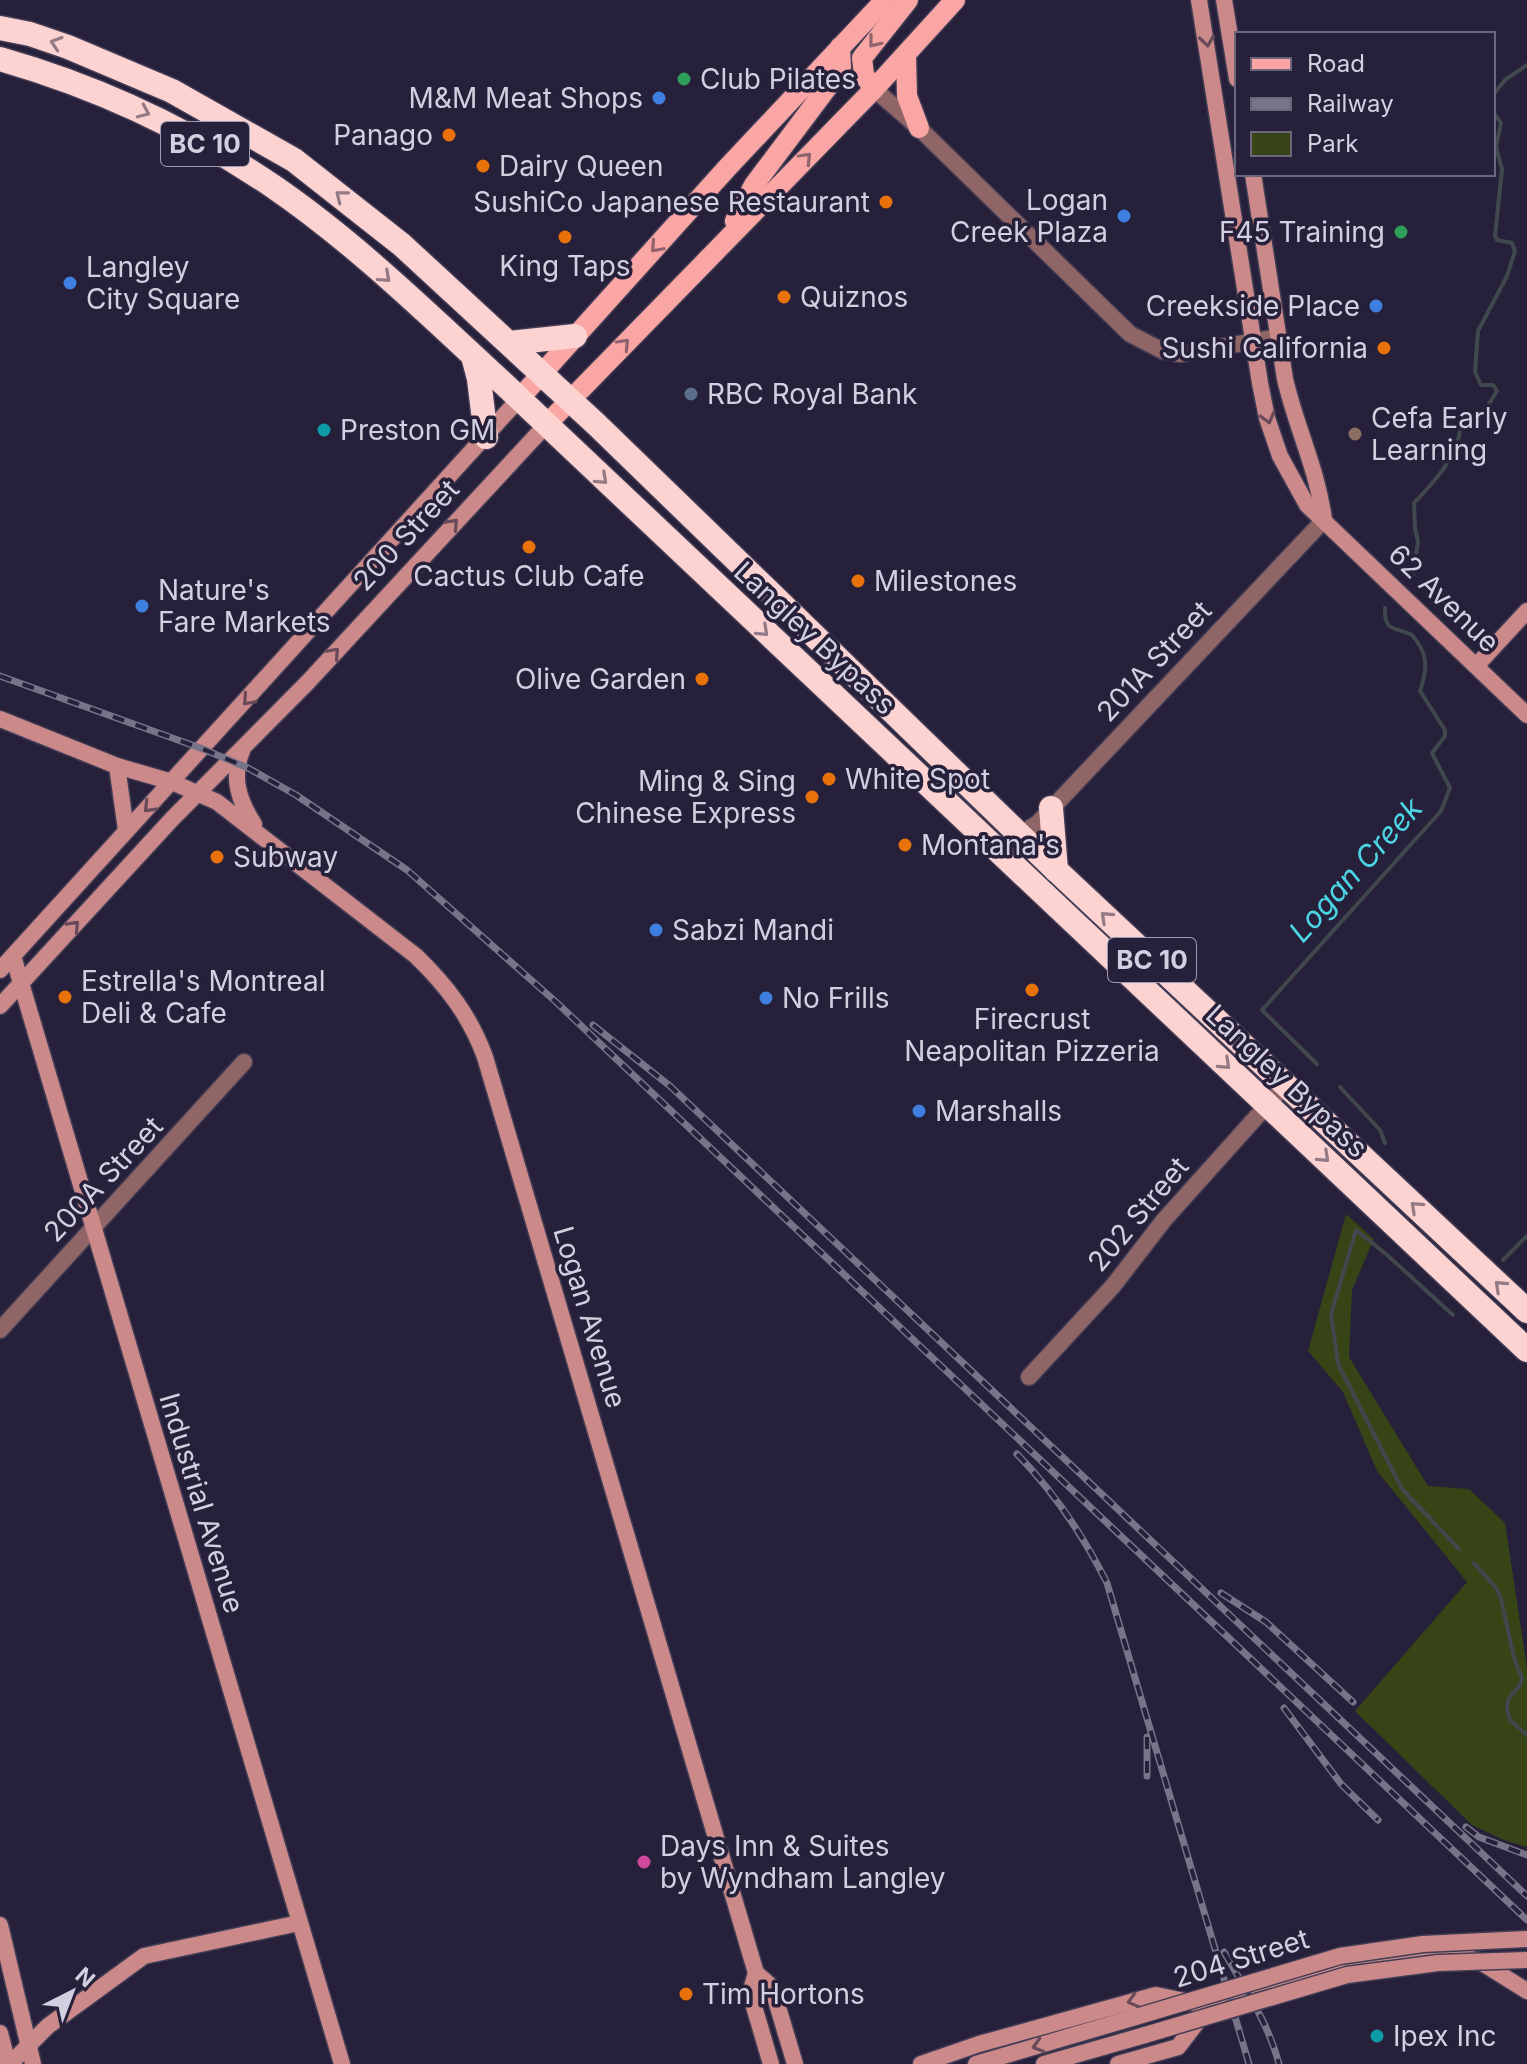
<svg xmlns="http://www.w3.org/2000/svg" width="1527" height="2064" font-family="Inter,sans-serif">
  <style>
    .green { fill: #374415 }
    .lines { fill: none; stroke-linecap: round; stroke-linejoin: round }
    .stream { stroke: #40484e; stroke-width: 4 }
    .street-casing { stroke: #423c55; stroke-width: 19 }
    .secondary-casing { stroke: #423c55; stroke-width: 19 }
    .primary-casing { stroke: #423c55; stroke-width: 23 }
    .highway-casing { stroke: #423c55; stroke-width: 27 }
    .street { stroke: #8f6665; stroke-width: 16 }
    .secondary { stroke: #cb8a89; stroke-width: 16 }
    .primary { stroke: #faa6a4; stroke-width: 20 }
    .highway { stroke: #fdd3d2; stroke-width: 24 }
    .rail-casing { stroke: #777389; stroke-width: 7 }
    .rail { stroke: #26203a; stroke-width: 4; stroke-dasharray: 12; stroke-linecap: butt }
    .secondary-bridge-casing { stroke: #423c55; stroke-width: 19; stroke-linecap: butt }
    .secondary-bridge { stroke: #cb8a89; stroke-width: 16 }
    .oneway { stroke: #684a5a }
    .oneway2 { stroke: #90636f }
    .oneway3 { stroke: #927a86 }
    .leisure-dot { fill: #2e9e5b; stroke: #26203a; stroke-width: 3 }
    .shop-dot { fill: #3f7fe0; stroke: #26203a; stroke-width: 3 }
    .food-dot { fill: #e8710a; stroke: #26203a; stroke-width: 3 }
    .service-dot { fill: #5c6f8a; stroke: #26203a; stroke-width: 3 }
    .culture-dot { fill: #0f9aa8; stroke: #26203a; stroke-width: 3 }
    .education-dot { fill: #8d6e63; stroke: #26203a; stroke-width: 3 }
    .hotel-dot { fill: #d1479c; stroke: #26203a; stroke-width: 3 }
    .labels { text-anchor: middle; stroke-width: 7; stroke-linejoin: round; paint-order: stroke }
    .shield { fill: #26203a; stroke: #9e9bae; stroke-width: 2 }
    .shield-label { font-size: 26px; font-weight: bold; fill: #d2d0e0 }
    .poi-label { font-size: 28px; fill: #d2d0e0; stroke: #26203a; text-anchor: start }
    .street-label { font-size: 28px; fill: #d2d0e0; stroke: #26203a }
    .water-label { font-size: 30px; font-style: italic; fill: #4bd6e5; stroke: #26203a }
  </style>
  <rect width="100%" height="100%" fill="#26203a"/>
  <polygon class="green" points="1346,1214 1374,1239 1352,1290 1349,1357 1428,1486 1469,1489 1505,1523 1527,1668 1527,1847 1504,1840 1472,1825 1355,1711 1467,1582 1377,1471 1343,1392 1308,1351"/>
  <g class="lines">
    <g class="stream">
      <polyline points="1493,95 1505,80 1527,65"/>
      <path d="M1413,575l5,-34 -3,-12 -1,-26c21,-22 43,-45 47,-77l21,-11 15,-24 -4,-6h-12l-6,-13 3,-41 29,-55 8,-25 -3,-8 -15,-3 -2,-4 7,-67 -6,-22 5,-24 -8,-11"/>
      <path d="M1317,1064l-55,-54 179,-199 9,-23 -18,-35 13,-17v-6l-25,-39c8,-23 8,-38 -8,-56 -16,-9 -28,-1 -27,-27"/>
      <polyline points="1340,1087 1380,1130 1385,1143"/>
      <polyline points="1503,1260 1527,1236"/>
      <polyline points="1453,1315 1386,1254 1356,1230 1331,1314 1338,1364 1402,1489 1459,1549"/>
      <polyline points="1474,1563 1497,1589 1501,1599 1514,1658 1522,1678 1520,1685 1508,1699 1507,1709 1510,1720 1527,1735"/>
    </g>
    <g class="street-casing">
      <g id="street">
        <polyline points="874,89 919,128 1130,334 1163,351 1180,354 1278,337"/>
        <polyline points="1019,835 1038,823 1324,520"/>
        <polyline points="0,1330 244,1062"/>
        <polyline points="1029,1377 1113,1286 1164,1220 1286,1084"/>
      </g>
    </g>
    <g class="secondary-casing">
      <g id="secondary">
        <polyline points="1199,0 1260,383 1267,418 1280,456 1307,505 1527,715"/>
        <polyline points="1224,0 1237,79"/>
        <path d="M1253,174l32,205c11,48 33,92 39,141"/>
        <polyline points="1477,665 1527,611"/>
        <path d="M0,719l117,47 55,16 45,20 199,154c31,30 54,60 69,101l271,916 16,14 23,77"/>
        <path d="M242,751c-11,27 -3,50 12,73"/>
        <polyline points="117,766 126,830"/>
        <polyline points="13,956 342,2064"/>
        <polyline points="0,970 519,399"/>
        <polyline points="0,1006 172,819 307,683 546,425"/>
        <polyline points="0,1925 33,2064"/>
        <polyline points="756,1973 750,1993 771,2064"/>
        <polyline points="0,2033 8,2064"/>
        <polyline points="10,2064 48,2026 144,1956 299,1923"/>
        <polyline points="921,2064 979,2044 1156,1995 1209,2006 1313,1974 1385,1958 1451,1954 1479,1961 1527,1991"/>
        <polyline points="976,2064 1139,2016"/>
        <polyline points="1044,2064 1145,2035"/>
        <polyline points="1118,2064 1178,2047 1205,2012"/>
      </g>
    </g>
    <g class="primary-casing">
      <g id="primary">
        <polyline points="906,55 907,96 919,128"/>
        <polyline points="874,89 864,75 862,58 908,0"/>
        <polyline points="735,221 754,185 835,77 841,67 840,47"/>
        <polyline points="519,399 727,168 885,0"/>
        <polyline points="546,425 874,89 955,0"/>
      </g>
    </g>
    <g class="highway-casing">
      <g id="highway">
        <polyline points="0,28 30,34 68,47 172,91 294,160 402,245 596,424 1056,870 1527,1311"/>
        <path d="M0,59c98,28 190,71 274,128 83,57 157,130 231,198l1022,965"/>
        <polyline points="509,343 575,336"/>
        <polyline points="473,356 479,379 486,437"/>
        <polyline points="1051,808 1056,870"/>
      </g>
    </g>
    <use href="#street" class="street"/>
    <use href="#secondary" class="secondary"/>
    <use href="#primary" class="primary"/>
    <use href="#highway" class="highway"/>
    <g class="rail-casing">
      <g id="rail">
        <polyline points="0,676 203,749 248,768 296,795 407,870 556,1002 1527,1920"/>
        <polyline points="593,1025 670,1086 1527,1896"/>
        <path d="M1017,1454c38,39 66,81 90,129l142,481"/>
        <polyline points="1221,1593 1266,1622 1353,1702"/>
        <polyline points="1284,1708 1341,1784 1378,1820"/>
        <polyline points="1147,1737 1147,1776"/>
        <polyline points="1466,1827 1479,1837 1527,1855"/>
        <path d="M1224,1952c21,37 44,70 55,112"/>
      </g>
    </g>
    <use href="#rail" class="rail"/>
    <g class="secondary-bridge-casing">
      <g id="secondary-bridge">
        <polyline points="1139,2016 1340,1956 1423,1944 1527,1939"/>
        <polyline points="1145,2035 1347,1975 1438,1963 1527,1960"/>
      </g>
    </g>
    <use href="#secondary-bridge" class="secondary-bridge"/>
  </g>
  <defs><path id="oneway-chevron" d="M-2-3.5L2.5 0L-2 3.5" fill="none" stroke-width="1.6" stroke-linecap="round" stroke-linejoin="round" transform="scale(2)"/></defs>
  <g class="oneway">
    <use href="#oneway-chevron" transform="translate(1207 41) rotate(82)"/>
    <use href="#oneway-chevron" transform="translate(1268 418) rotate(75)"/>
    <use href="#oneway-chevron" transform="translate(453 524) rotate(-47)"/>
    <use href="#oneway-chevron" transform="translate(334 653) rotate(-48)"/>
    <use href="#oneway-chevron" transform="translate(248 700) rotate(132)"/>
    <use href="#oneway-chevron" transform="translate(149 807) rotate(134)"/>
    <use href="#oneway-chevron" transform="translate(74 926) rotate(-47)"/>
    <use href="#oneway-chevron" transform="translate(1133 2001) rotate(164)"/>
    <use href="#oneway-chevron" transform="translate(1038 2046) rotate(163)"/>
  </g>
  <g class="oneway2">
    <use href="#oneway-chevron" transform="translate(874 42) rotate(129)"/>
    <use href="#oneway-chevron" transform="translate(806 158) rotate(-46)"/>
    <use href="#oneway-chevron" transform="translate(656 247) rotate(132)"/>
    <use href="#oneway-chevron" transform="translate(624 344) rotate(-46)"/>
  </g>
  <g class="oneway3">
    <use href="#oneway-chevron" transform="translate(56 43) rotate(-162)"/>
    <use href="#oneway-chevron" transform="translate(144 112) rotate(24)"/>
    <use href="#oneway-chevron" transform="translate(341 196) rotate(-142)"/>
    <use href="#oneway-chevron" transform="translate(385 277) rotate(42)"/>
    <use href="#oneway-chevron" transform="translate(602 479) rotate(43)"/>
    <use href="#oneway-chevron" transform="translate(763 631) rotate(43)"/>
    <use href="#oneway-chevron" transform="translate(1106 917) rotate(-137)"/>
    <use href="#oneway-chevron" transform="translate(1225 1064) rotate(43)"/>
    <use href="#oneway-chevron" transform="translate(1324 1157) rotate(43)"/>
    <use href="#oneway-chevron" transform="translate(1416 1207) rotate(-137)"/>
    <use href="#oneway-chevron" transform="translate(1500 1286) rotate(-137)"/>
  </g>
  <g class="leisure-dot">
    <circle cx="684" cy="79" r="8"/>
    <circle cx="1401" cy="232" r="8"/>
  </g>
  <g class="shop-dot">
    <circle cx="659" cy="98" r="8"/>
    <circle cx="1124" cy="216" r="8"/>
    <circle cx="70" cy="283" r="8"/>
    <circle cx="1376" cy="306" r="8"/>
    <circle cx="142" cy="606" r="8"/>
    <circle cx="656" cy="930" r="8"/>
    <circle cx="766" cy="998" r="8"/>
    <circle cx="919" cy="1111" r="8"/>
  </g>
  <g class="food-dot">
    <circle cx="449" cy="135" r="8"/>
    <circle cx="483" cy="166" r="8"/>
    <circle cx="886" cy="202" r="8"/>
    <circle cx="565" cy="237" r="8"/>
    <circle cx="784" cy="297" r="8"/>
    <circle cx="1384" cy="348" r="8"/>
    <circle cx="529" cy="547" r="8"/>
    <circle cx="858" cy="581" r="8"/>
    <circle cx="702" cy="679" r="8"/>
    <circle cx="829" cy="779" r="8"/>
    <circle cx="812" cy="797" r="8"/>
    <circle cx="905" cy="845" r="8"/>
    <circle cx="217" cy="857" r="8"/>
    <circle cx="1032" cy="990" r="8"/>
    <circle cx="65" cy="997" r="8"/>
    <circle cx="686" cy="1994" r="8"/>
  </g>
  <circle class="service-dot" cx="691" cy="394" r="8"/>
  <g class="culture-dot">
    <circle cx="324" cy="430" r="8"/>
    <circle cx="1377" cy="2036" r="8"/>
  </g>
  <circle class="education-dot" cx="1355" cy="434" r="8"/>
  <circle class="hotel-dot" cx="644" cy="1862" r="8"/>
  <g class="labels">
    <g class="shield">
      <rect x="161" y="122" width="88" height="44" rx="6"/>
      <rect x="1108" y="938" width="88" height="44" rx="6"/>
    </g>
    <g class="shield-label">
      <text x="205" y="153">BC 10</text>
      <text x="1152" y="969">BC 10</text>
    </g>
    <g class="poi-label">
      <text x="700" y="89">Club Pilates</text>
      <text x="643" y="108" text-anchor="end">M&amp;M Meat Shops</text>
      <text x="433" y="145" text-anchor="end">Panago</text>
      <text x="499" y="176">Dairy Queen</text>
      <text x="1108" y="210" text-anchor="end">Logan<tspan x="1108" dy="32">Creek Plaza</tspan></text>
      <text x="870" y="212" text-anchor="end">SushiCo Japanese Restaurant</text>
      <text x="1385" y="242" text-anchor="end">F45 Training</text>
      <text x="565" y="276" text-anchor="middle">King Taps</text>
      <text x="86" y="277">Langley<tspan x="86" dy="32">City Square</tspan></text>
      <text x="800" y="307">Quiznos</text>
      <text x="1360" y="316" text-anchor="end">Creekside Place</text>
      <text x="1368" y="358" text-anchor="end">Sushi California</text>
      <text x="707" y="404">RBC Royal Bank</text>
      <text x="1371" y="428">Cefa Early<tspan x="1371" dy="32">Learning</tspan></text>
      <text x="340" y="440">Preston GM</text>
      <text x="529" y="586" text-anchor="middle">Cactus Club Cafe</text>
      <text x="874" y="591">Milestones</text>
      <text x="158" y="600">Nature's<tspan x="158" dy="32">Fare Markets</tspan></text>
      <text x="686" y="689" text-anchor="end">Olive Garden</text>
      <text x="845" y="789">White Spot</text>
      <text x="796" y="791" text-anchor="end">Ming &amp; Sing<tspan x="796" dy="32">Chinese Express</tspan></text>
      <text x="921" y="855">Montana's</text>
      <text x="233" y="867">Subway</text>
      <text x="672" y="940">Sabzi Mandi</text>
      <text x="81" y="991">Estrella's Montreal<tspan x="81" dy="32">Deli &amp; Cafe</tspan></text>
      <text x="782" y="1008">No Frills</text>
      <text x="1032" y="1029" text-anchor="middle">Firecrust<tspan x="1032" dy="32">Neapolitan Pizzeria</tspan></text>
      <text x="935" y="1121">Marshalls</text>
      <text x="660" y="1856">Days Inn &amp; Suites<tspan x="660" dy="32">by Wyndham Langley</tspan></text>
      <text x="702" y="2004">Tim Hortons</text>
      <text x="1393" y="2046">Ipex Inc</text>
    </g>
    <g class="street-label">
      <text transform="translate(406 535) rotate(-47)" y="10">200 Street</text>
      <text transform="translate(1444 598) rotate(44)" y="10">62 Avenue</text>
      <text transform="translate(815 638) rotate(43)" y="10">Langley Bypass</text>
      <text transform="translate(1154 661) rotate(-47)" y="10">201A Street</text>
      <text transform="translate(1287 1081) rotate(43)" y="10">Langley Bypass</text>
      <text transform="translate(103 1179) rotate(-47)" y="10">200A Street</text>
      <text transform="translate(1138 1214) rotate(-50)" y="10">202 Street</text>
      <text transform="translate(590 1317) rotate(73)" y="10">Logan Avenue</text>
      <text transform="translate(202 1503) rotate(73)" y="10">Industrial Avenue</text>
      <text transform="translate(1241 1958) rotate(-17)" y="10">204 Street</text>
    </g>
    <g class="water-label">
      <text transform="translate(1356 870) rotate(-48)" y="10">Logan Creek</text>
    </g>
  </g>
  <rect x="1235" y="32" width="260" height="144" fill="#26203a" stroke="#6b667c" stroke-width="2"/>
  <rect x="1251" y="58" width="40" height="12" fill="#faa6a4" stroke="#6b667c" stroke-width="2"/>
  <text x="1307" y="72" font-size="24" fill="#d2d0e0">Road</text>
  <rect x="1251" y="98" width="40" height="12" fill="#777389" stroke="#6b667c" stroke-width="2"/>
  <text x="1307" y="112" font-size="24" fill="#d2d0e0">Railway</text>
  <rect x="1251" y="132" width="40" height="24" fill="#374415" stroke="#6b667c" stroke-width="2"/>
  <text x="1307" y="152" font-size="24" fill="#d2d0e0">Park</text>
  <g transform="translate(72 1992) rotate(42)" stroke="#26203a" stroke-width="6" paint-order="stroke">
  <path d="M0-6L14 30L0 20L-14 30Z" fill="#d2d0e0"/>
  <text y="-12" font-size="22" font-weight="bold" text-anchor="middle" fill="#d2d0e0">N</text>
  </g>
</svg>
